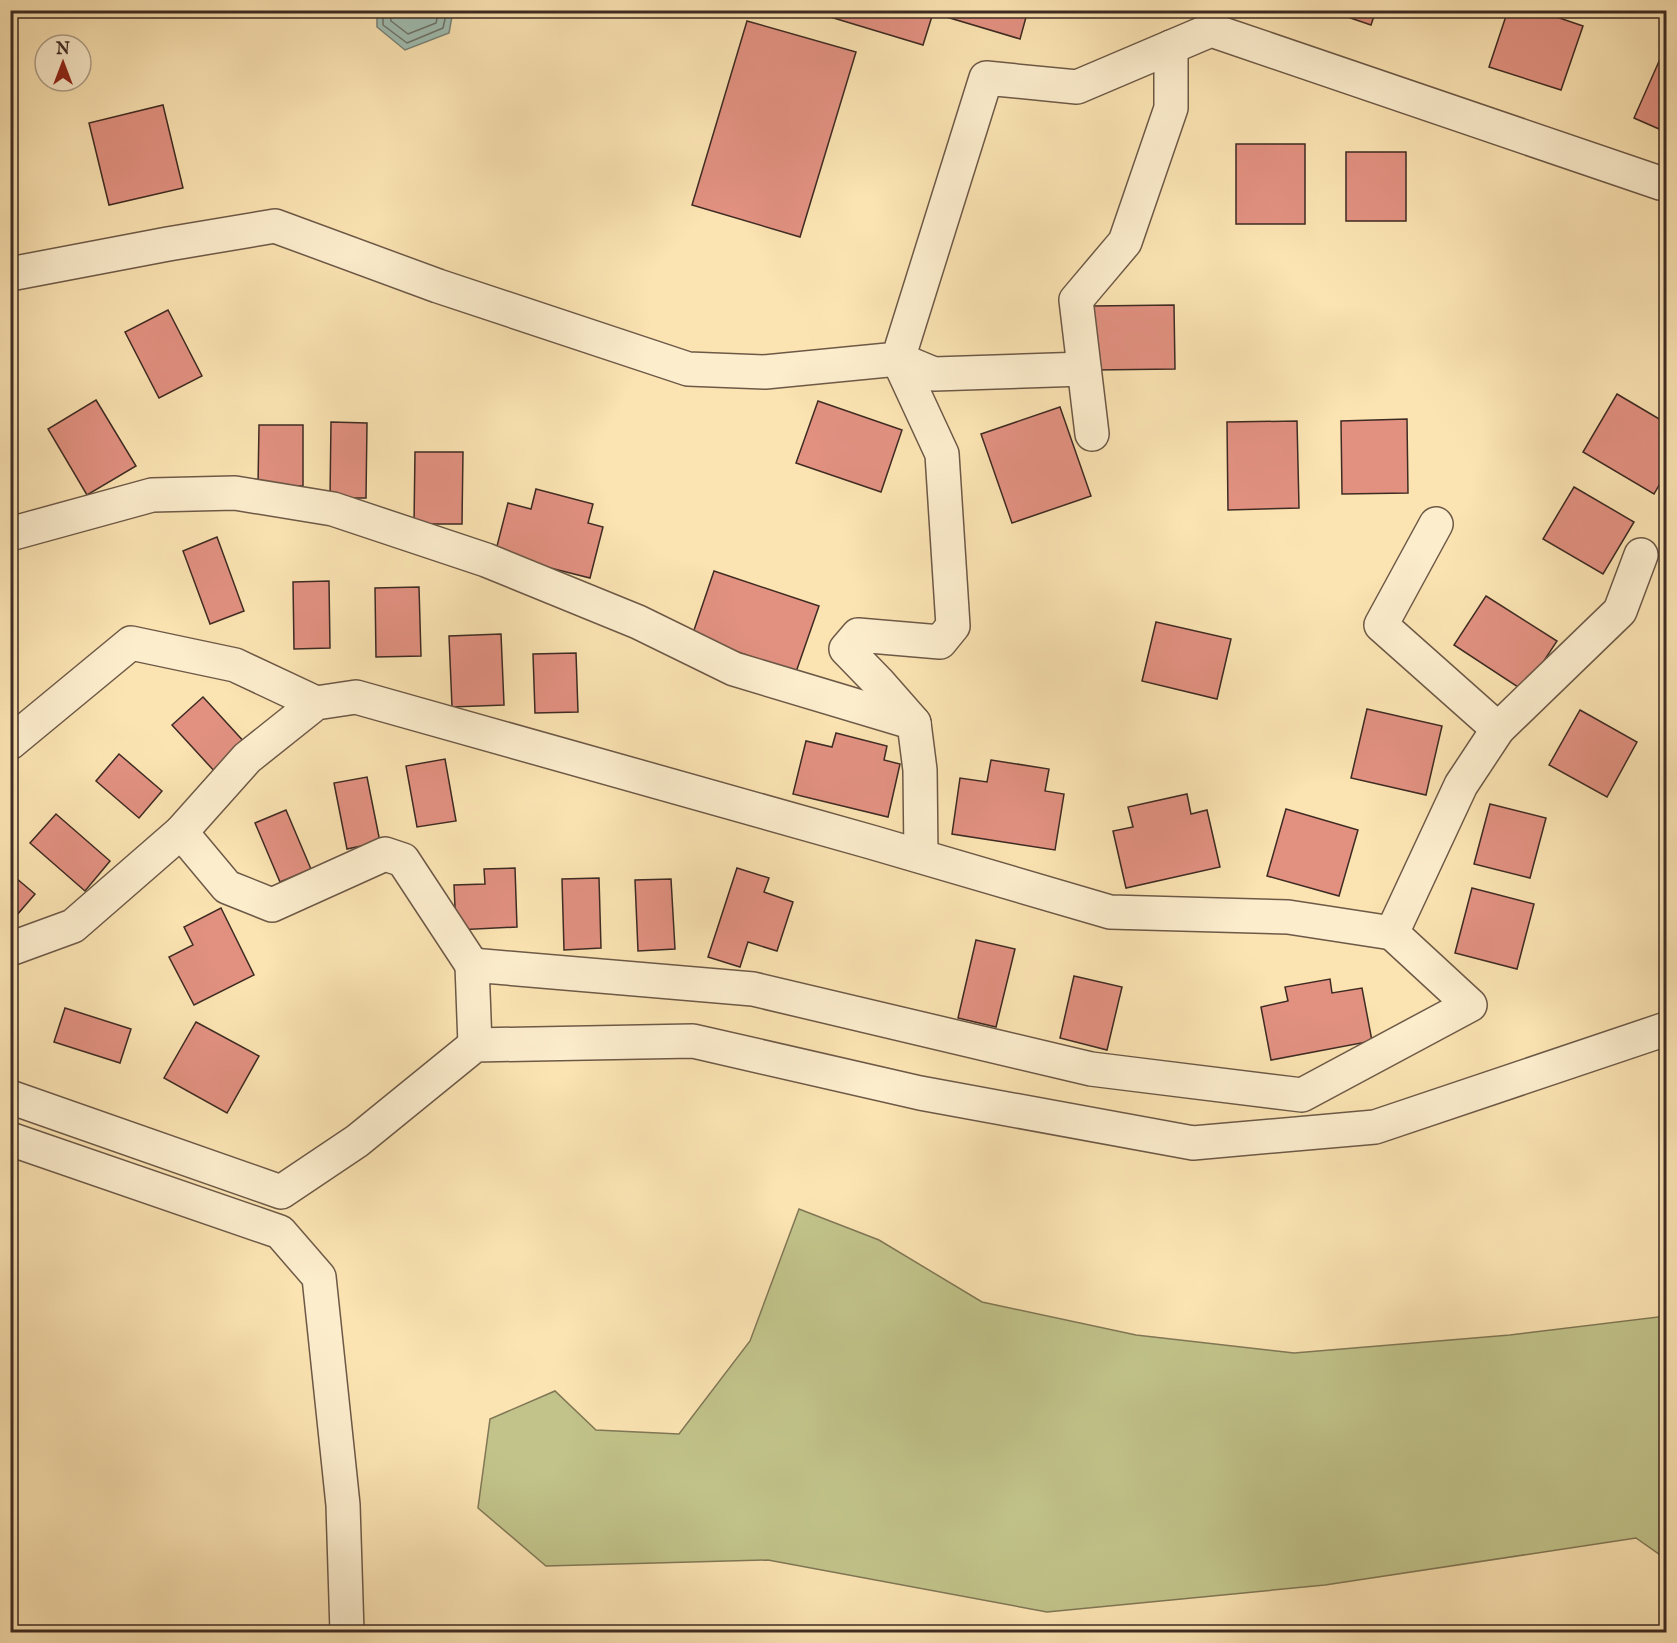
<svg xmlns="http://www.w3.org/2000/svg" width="1677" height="1643" font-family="'IM FELL English',serif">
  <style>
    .green { fill: #c1c38a; stroke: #807756; stroke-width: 1.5 }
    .water { fill: #9fbdb1; stroke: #788378; stroke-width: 1.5 }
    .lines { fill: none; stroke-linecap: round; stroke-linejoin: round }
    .shore { stroke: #6e746a; stroke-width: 1.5 }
    .building { fill: #e29181; stroke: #3e2b23; stroke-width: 1.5 }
    .minor-casing { stroke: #6d5947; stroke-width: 36 }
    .minor { stroke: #fcedcd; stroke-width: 33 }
  </style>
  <rect width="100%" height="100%" fill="#fbe3b2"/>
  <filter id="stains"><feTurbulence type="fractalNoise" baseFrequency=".00333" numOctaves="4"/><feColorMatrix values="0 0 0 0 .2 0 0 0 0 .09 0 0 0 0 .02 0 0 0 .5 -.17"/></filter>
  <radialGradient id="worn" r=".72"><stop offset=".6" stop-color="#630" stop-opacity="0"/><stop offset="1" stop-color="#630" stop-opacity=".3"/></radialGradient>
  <polygon class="green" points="799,1209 879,1240 982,1302 1136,1335 1294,1353 1510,1335 1666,1316 1666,1559 1636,1538 1325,1585 1047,1612 768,1560 546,1566 478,1508 490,1419 555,1391 596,1430 679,1434 750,1341"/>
  <polygon class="water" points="377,11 377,10 453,11 449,33 405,50 377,27"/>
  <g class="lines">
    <g class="shore">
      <polyline points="383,10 383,25 407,43 443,28 447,10"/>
      <polyline points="390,10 391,21 408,34 436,23 439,10"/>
    </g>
  </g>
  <g class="building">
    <polygon points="807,10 1028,10 1020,39 933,13 923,45"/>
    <polygon points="1327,10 1376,10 1371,25"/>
    <polygon points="1508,10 1536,10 1583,26 1561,90 1489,67"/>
    <polygon points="747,21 856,52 800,237 692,205"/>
    <polygon points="1664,50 1666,51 1666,132 1634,118"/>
    <polygon points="163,105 183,188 109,205 89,123"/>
    <rect x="1236" y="144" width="69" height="80"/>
    <rect x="1346" y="152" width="60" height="69"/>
    <polygon points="1174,305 1175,369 1094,370 1093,306"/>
    <polygon points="168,310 202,376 159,398 125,332"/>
    <polygon points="1617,394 1666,423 1666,473 1654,494 1583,452"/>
    <polygon points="96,400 136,466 87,495 48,429"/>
    <polygon points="818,401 902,430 881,492 796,463"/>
    <polygon points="1060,407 1091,496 1012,523 981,434"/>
    <polygon points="1407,419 1408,493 1342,494 1341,421"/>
    <polygon points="1297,421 1299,508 1228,510 1227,422"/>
    <polygon points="331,422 367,423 366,498 330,498"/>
    <polygon points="259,425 303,425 303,486 258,485"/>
    <polygon points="415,452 463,452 462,524 414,524"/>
    <polygon points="1574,487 1634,522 1603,574 1543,539"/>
    <polygon points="536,489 593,504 588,523 603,527 590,578 495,554 508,503 531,509"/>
    <polygon points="217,537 244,611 210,624 183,551"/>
    <polygon points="714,571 819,606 796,672 692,636"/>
    <polygon points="329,581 330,648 294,649 293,582"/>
    <polygon points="419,587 421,656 376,657 375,588"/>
    <polygon points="1486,596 1557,641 1524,691 1454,645"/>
    <polygon points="1156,622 1231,639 1217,699 1142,681"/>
    <polygon points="501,634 504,705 452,707 449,636"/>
    <polygon points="576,653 578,712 535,713 533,654"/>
    <polygon points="203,697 247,745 216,773 172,725"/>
    <polygon points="1367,709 1442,726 1426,795 1351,778"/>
    <polygon points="1580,710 1637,742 1607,797 1549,765"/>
    <polygon points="836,733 887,746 884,760 900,764 888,817 793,794 806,741 832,747"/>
    <polygon points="119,754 162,791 139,818 96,781"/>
    <polygon points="445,759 456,821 417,827 406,766"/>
    <polygon points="991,760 1049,769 1045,791 1064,794 1055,850 952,834 960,778 987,782"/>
    <polygon points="367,777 380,842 347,849 334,783"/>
    <polygon points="1187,794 1191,814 1207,810 1220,867 1126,888 1113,831 1133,827 1128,807"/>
    <polygon points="1490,804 1546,818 1530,878 1474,864"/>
    <polygon points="1286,809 1358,830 1339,896 1267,876"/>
    <polygon points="286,810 311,869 280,882 255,823"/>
    <polygon points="56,814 110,861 85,891 30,843"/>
    <polygon points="515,868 517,927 456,930 454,885 485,884 484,869"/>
    <polygon points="737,868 769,878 764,892 793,902 777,951 748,942 740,967 708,957"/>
    <polygon points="10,873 35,894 10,923"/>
    <polygon points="599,878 601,948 564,950 562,879"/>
    <polygon points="671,879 675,949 638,951 635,880"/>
    <polygon points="1472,888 1534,904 1517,969 1455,953"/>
    <polygon points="221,908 254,975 194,1005 169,957 193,945 184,927"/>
    <polygon points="976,940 1015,949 996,1027 958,1018"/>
    <polygon points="1074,976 1122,987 1107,1050 1060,1038"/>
    <polygon points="1330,979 1332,993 1362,988 1372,1041 1271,1060 1261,1007 1288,1001 1285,987"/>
    <polygon points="65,1008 131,1029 120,1063 54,1042"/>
    <polygon points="196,1022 259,1056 227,1113 164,1078"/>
  </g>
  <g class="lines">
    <g class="minor-casing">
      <g id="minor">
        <polyline points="10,274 168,244 275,226 438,286 688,369 765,372 898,359 986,78 1077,87 1211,30 1660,183 1666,184"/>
        <polyline points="1092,434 1076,300 1125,242 1171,108 1171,47"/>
        <polyline points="1436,524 1381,625 1498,729"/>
        <polyline points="10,534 152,495 235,493 333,509 486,560 638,622 734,669 914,723"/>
        <polyline points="10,743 131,643 235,665 316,703"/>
        <polyline points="181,832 227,887 272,905 385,854 403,860 472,965"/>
        <polyline points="921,856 920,770 914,723 878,682 846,649 858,635 940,642 953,626 942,454 898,359 934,374 1084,369"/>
        <polyline points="10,949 73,926 181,832 247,758 316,703 356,697 871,842 1110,912 1288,917 1392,933"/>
        <polyline points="475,1045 472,965 753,989 1091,1069 1302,1095 1470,1005 1392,933 1461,785 1498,729 1620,611 1641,555"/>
        <polyline points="10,1097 281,1192 357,1141 475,1045 693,1041 920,1093 1193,1143 1375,1127 1666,1029"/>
        <polyline points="10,1139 280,1232 319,1277 343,1505 347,1632"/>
      </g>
    </g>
    <use href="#minor" class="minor"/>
  </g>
  <rect width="1677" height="1643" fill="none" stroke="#fbe3b2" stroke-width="36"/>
  <rect x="12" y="12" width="1653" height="1619" fill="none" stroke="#3e2b23" stroke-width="3"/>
  <rect x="18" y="18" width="1641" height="1607" fill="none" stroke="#3e2b23" stroke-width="1.5"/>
  <g transform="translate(63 63)"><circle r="28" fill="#fcedcd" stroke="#b09f89" stroke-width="1.5"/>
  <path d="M0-4.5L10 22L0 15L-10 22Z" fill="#8f2418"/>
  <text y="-9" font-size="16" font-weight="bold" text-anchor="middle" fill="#3e2b23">N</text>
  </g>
  <rect width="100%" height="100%" filter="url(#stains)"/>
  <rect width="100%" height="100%" fill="url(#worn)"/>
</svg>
